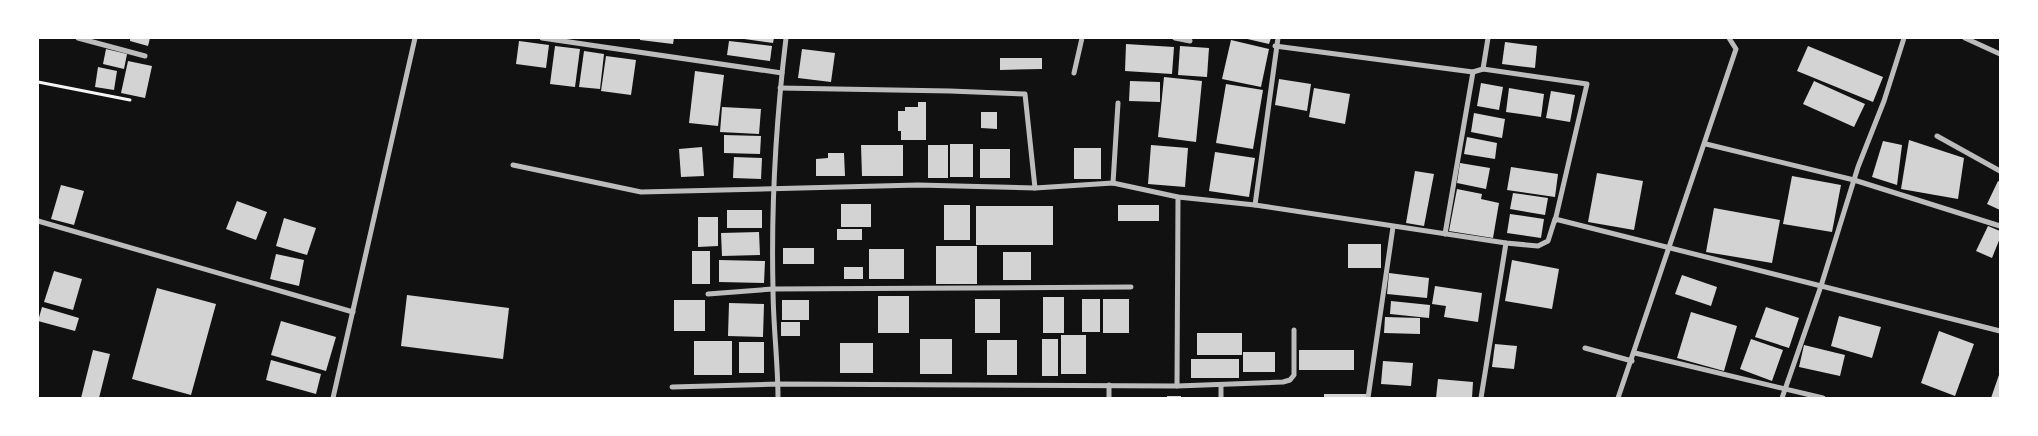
<svg xmlns="http://www.w3.org/2000/svg" width="2038" height="436" font-family="Overpass,sans-serif">
  <style>
    .building { fill: #d3d3d3 }
    .lines { fill: none; stroke-linecap: round; stroke-linejoin: round }
    .path { stroke: #f5f5f5; stroke-width: 3 }
    .minor { stroke: #bcbcbc; stroke-width: 5 }
  </style>
  <rect width="100%" height="100%" fill="#111"/>
  <g class="building">
    <polygon points="130,38 150,38 148,46 130,41"/>
    <polygon points="640,38 674,38 673,44 640,40"/>
    <polygon points="737,38 774,38 773,43"/>
    <polygon points="1243,38 1271,38 1269,44"/>
    <polygon points="1231,40 1269,49 1261,87 1222,79"/>
    <polygon points="519,41 549,45 546,68 516,64"/>
    <polygon points="729,41 772,46 770,61 727,55"/>
    <polygon points="1505,42 1537,46 1535,68 1502,64"/>
    <polygon points="1126,44 1174,47 1172,74 1125,71"/>
    <polygon points="555,46 580,49 575,87 550,84"/>
    <polygon points="1180,46 1209,48 1207,77 1178,75"/>
    <polygon points="1808,46 1883,77 1873,102 1797,71"/>
    <polygon points="106,49 127,54 124,69 103,64"/>
    <polygon points="802,49 835,53 831,82 798,78"/>
    <polygon points="584,51 604,54 600,89 579,87"/>
    <polygon points="606,56 636,60 631,95 601,91"/>
    <polygon points="1000,58 1042,58 1042,69 1000,70"/>
    <polygon points="128,61 152,66 145,98 121,93"/>
    <polygon points="98,67 117,71 114,90 95,87"/>
    <polygon points="695,71 724,75 718,126 689,123"/>
    <polygon points="1164,77 1202,81 1196,142 1158,137"/>
    <polygon points="1279,79 1311,84 1307,111 1275,105"/>
    <polygon points="1130,81 1160,82 1160,102 1129,101"/>
    <polygon points="1814,81 1865,104 1854,127 1803,104"/>
    <polygon points="1481,83 1503,87 1499,110 1477,106"/>
    <polygon points="1226,84 1263,90 1253,149 1216,143"/>
    <polygon points="1314,88 1350,94 1345,124 1309,117"/>
    <polygon points="1509,88 1544,94 1541,117 1506,112"/>
    <polygon points="1551,91 1575,95 1570,122 1546,118"/>
    <polygon points="918,102 926,102 926,140 901,140 901,131 898,131 898,111 905,111 905,107 918,107"/>
    <polygon points="722,107 761,109 759,134 720,132"/>
    <polygon points="981,112 997,112 997,129 981,128"/>
    <polygon points="1474,113 1505,119 1502,138 1471,132"/>
    <polygon points="724,135 761,136 760,154 724,153"/>
    <polygon points="1467,137 1497,143 1495,159 1464,154"/>
    <polygon points="1909,140 1964,158 1958,199 1901,189"/>
    <polygon points="1883,141 1902,145 1897,185 1872,177"/>
    <rect x="950" y="144" width="23" height="33"/>
    <polygon points="861,145 903,145 903,176 862,176"/>
    <rect x="928" y="145" width="20" height="33"/>
    <polygon points="1151,145 1188,148 1185,187 1148,184"/>
    <polygon points="702,147 704,176 681,177 679,149"/>
    <rect x="1074" y="148" width="27" height="31"/>
    <rect x="980" y="149" width="30" height="29"/>
    <polygon points="1215,152 1255,158 1249,197 1209,191"/>
    <polygon points="828,153 844,153 845,176 816,176 816,159 828,158"/>
    <polygon points="734,157 762,158 761,179 733,178"/>
    <polygon points="1460,163 1490,168 1486,189 1457,183"/>
    <polygon points="1511,167 1558,174 1555,197 1507,190"/>
    <polygon points="1415,171 1434,174 1424,226 1406,223"/>
    <polygon points="1597,173 1643,181 1634,230 1588,222"/>
    <polygon points="1792,176 1841,185 1832,232 1783,224"/>
    <polygon points="1998,181 2000,182 2000,210 1987,204"/>
    <polygon points="61,185 84,191 74,225 51,219"/>
    <polygon points="1457,189 1482,194 1481,199 1499,203 1493,238 1449,231"/>
    <polygon points="1513,193 1548,198 1545,215 1510,209"/>
    <polygon points="237,201 267,212 256,240 226,229"/>
    <rect x="841" y="204" width="30" height="23"/>
    <rect x="944" y="205" width="26" height="35"/>
    <rect x="1118" y="205" width="41" height="16"/>
    <rect x="976" y="206" width="77" height="39"/>
    <polygon points="1714,208 1780,220 1772,263 1706,252"/>
    <rect x="727" y="210" width="35" height="18"/>
    <polygon points="1510,214 1544,219 1541,238 1507,233"/>
    <polygon points="698,217 718,217 718,246 698,247"/>
    <polygon points="284,218 316,228 307,255 276,246"/>
    <polygon points="1988,226 2000,231 2000,238 1992,258 1976,251"/>
    <rect x="837" y="229" width="25" height="11"/>
    <polygon points="759,232 760,255 722,256 721,233"/>
    <rect x="1348" y="244" width="33" height="24"/>
    <rect x="936" y="246" width="41" height="38"/>
    <rect x="783" y="248" width="31" height="16"/>
    <rect x="869" y="249" width="35" height="30"/>
    <rect x="692" y="251" width="18" height="33"/>
    <rect x="1003" y="252" width="28" height="28"/>
    <polygon points="276,254 304,260 299,286 270,279"/>
    <polygon points="719,260 765,261 764,283 719,282"/>
    <polygon points="1512,260 1559,269 1552,309 1505,301"/>
    <rect x="844" y="267" width="19" height="12"/>
    <polygon points="54,271 82,279 73,310 44,302"/>
    <polygon points="1389,273 1429,278 1427,298 1387,294"/>
    <polygon points="1682,275 1717,287 1711,306 1675,294"/>
    <polygon points="1435,286 1482,293 1478,322 1444,317 1446,306 1432,304"/>
    <polygon points="157,288 216,304 191,395 132,379"/>
    <polygon points="407,295 509,308 503,359 401,346"/>
    <rect x="878" y="296" width="31" height="37"/>
    <rect x="1043" y="297" width="21" height="36"/>
    <rect x="975" y="299" width="25" height="34"/>
    <rect x="1082" y="299" width="18" height="33"/>
    <rect x="1103" y="299" width="26" height="34"/>
    <rect x="674" y="300" width="31" height="31"/>
    <rect x="782" y="300" width="27" height="20"/>
    <polygon points="1391,301 1430,305 1429,318 1390,314"/>
    <polygon points="729,303 764,304 763,337 728,336"/>
    <polygon points="42,307 79,318 75,331 38,321"/>
    <polygon points="1766,307 1799,318 1789,348 1755,337"/>
    <polygon points="1691,312 1737,326 1724,371 1677,358"/>
    <polygon points="1839,316 1881,327 1872,358 1831,346"/>
    <polygon points="1385,317 1420,318 1420,334 1384,333"/>
    <polygon points="281,321 336,337 326,371 271,355"/>
    <rect x="781" y="322" width="19" height="14"/>
    <polygon points="1939,331 1974,344 1955,396 1921,383"/>
    <rect x="1197" y="333" width="45" height="22"/>
    <rect x="1061" y="335" width="25" height="39"/>
    <rect x="920" y="339" width="32" height="35"/>
    <rect x="1042" y="339" width="16" height="37"/>
    <polygon points="1751,339 1783,350 1772,381 1740,369"/>
    <rect x="987" y="340" width="30" height="35"/>
    <rect x="694" y="341" width="38" height="34"/>
    <rect x="739" y="342" width="25" height="31"/>
    <rect x="840" y="343" width="33" height="30"/>
    <polygon points="1495,344 1517,346 1514,369 1492,367"/>
    <polygon points="1804,345 1845,355 1840,376 1799,367"/>
    <polygon points="93,350 110,354 99,398 81,398"/>
    <rect x="1299" y="350" width="55" height="20"/>
    <rect x="1243" y="352" width="32" height="20"/>
    <rect x="1191" y="359" width="48" height="19"/>
    <polygon points="271,360 321,374 316,394 266,380"/>
    <polygon points="1383,361 1413,363 1411,386 1381,384"/>
    <polygon points="2000,372 2000,398 1991,398"/>
    <polygon points="1438,379 1473,382 1472,398 1436,398"/>
    <rect x="1324" y="394" width="42" height="4"/>
    <rect x="1167" y="396" width="14" height="2"/>
  </g>
  <g class="lines">
    <polyline class="path" points="38,82 130,100"/>
    <g class="minor">
      <polyline points="78,38 145,56"/>
      <polyline points="542,38 782,73"/>
      <polyline points="1175,38 1190,41"/>
      <polyline points="1965,38 2000,54"/>
      <polyline points="1275,46 1473,72 1483,69 1587,84 1555,221"/>
      <polyline points="1483,69 1488,38"/>
      <polyline points="1074,73 1082,38"/>
      <polyline points="780,88 950,91 1025,94 1035,188"/>
      <polyline points="1937,136 2000,171"/>
      <polyline points="1706,144 1854,180 2000,226"/>
      <polyline points="513,165 641,192 918,185 1035,188 1113,183 1178,197 1255,205 1506,243 1538,246 1548,241 1555,219 2000,331"/>
      <polyline points="1113,183 1118,103"/>
      <polyline points="1255,205 1278,38"/>
      <polyline points="38,221 353,312"/>
      <polyline points="1445,234 1473,72"/>
      <polyline points="708,294 773,289 1131,287"/>
      <polyline points="1585,348 1632,361"/>
      <polyline points="1635,353 1823,398"/>
      <polyline points="1221,385 1221,398"/>
      <polyline points="1177,386 1178,197"/>
      <polyline points="672,387 778,384 1177,386 1283,382 1290,380 1294,375 1294,330"/>
      <polyline points="333,398 415,38"/>
      <path d="M778,398c0,-36 -5,-73 -5,-110 -2,-84 3,-167 13,-250"/>
      <polyline points="1109,398 1109,385"/>
      <polyline points="1368,398 1393,227"/>
      <polyline points="1481,398 1506,243"/>
      <polyline points="1618,398 1736,49 1729,38"/>
      <polyline points="1782,398 1821,286 1858,167 1884,101 1904,38"/>
    </g>
  </g>
  <rect width="2038" height="436" fill="none" stroke="#ffffff" stroke-width="78"/>
</svg>
